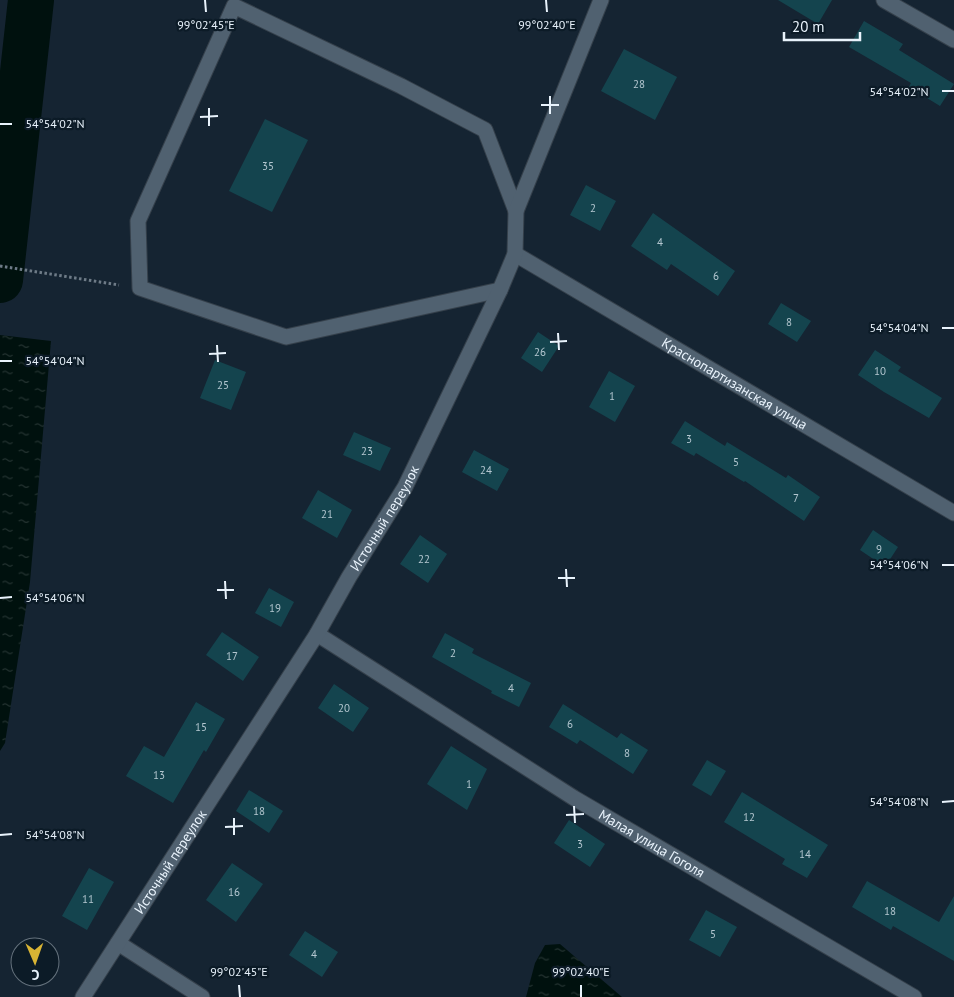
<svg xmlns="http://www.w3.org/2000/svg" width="954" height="997" font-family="'PT Sans',sans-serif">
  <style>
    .water { fill: url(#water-ripples) }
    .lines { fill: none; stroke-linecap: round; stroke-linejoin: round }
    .river { stroke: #00110e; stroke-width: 46 }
    .building { fill: #14444e }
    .minor-casing { stroke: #35404b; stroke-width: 17 }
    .path { stroke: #6e7b87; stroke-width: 3; stroke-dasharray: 2.5 2.5; stroke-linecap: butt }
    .minor { stroke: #506170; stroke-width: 15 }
    .ticks { fill: none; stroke: #e9f3fc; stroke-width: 2 }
    .labels { text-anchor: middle; stroke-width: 4.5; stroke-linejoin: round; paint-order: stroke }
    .number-label { font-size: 11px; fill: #b4c7d0 }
    .street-label { font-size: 14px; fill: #e9f3fc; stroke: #0c1b27 }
    .ticks-label { font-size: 12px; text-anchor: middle; fill: #e9f3fc; stroke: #0c1b27; stroke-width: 4.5; stroke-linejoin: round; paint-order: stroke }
  </style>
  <defs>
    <pattern id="water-ripples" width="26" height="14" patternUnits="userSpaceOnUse" patternTransform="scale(1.25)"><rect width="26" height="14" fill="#00110e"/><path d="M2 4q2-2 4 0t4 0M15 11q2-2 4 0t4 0" fill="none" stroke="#253432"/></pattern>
  </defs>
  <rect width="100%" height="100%" fill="#152432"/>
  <g class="water">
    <polygon points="0,335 51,341 30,582 5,743 0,751"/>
    <polygon points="560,944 622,997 526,997 535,963 545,945"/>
  </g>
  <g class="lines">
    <polyline class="river" points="0,280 31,0"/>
  </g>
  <g class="building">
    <polygon points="778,0 832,0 818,24"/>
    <polygon points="864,21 903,44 899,50 954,84 940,106 909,87 911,83 849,47"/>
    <polygon points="624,49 677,77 655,120 601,91"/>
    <polygon points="265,119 308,140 272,212 229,191"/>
    <polygon points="586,185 616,201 600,231 570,215"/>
    <polygon points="653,213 735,271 718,296 671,264 667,270 631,246"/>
    <polygon points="781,303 811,321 797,342 768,324"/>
    <polygon points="538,332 559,346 542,372 521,358"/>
    <polygon points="875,350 901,367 898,371 942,398 929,418 884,392 858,375"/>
    <polygon points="215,360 246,372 231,410 200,398"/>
    <polygon points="609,371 635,386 615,422 589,407"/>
    <polygon points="685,421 725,446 727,442 786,478 788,475 820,497 804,521 745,481 744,482 696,453 694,456 671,443"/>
    <polygon points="354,432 391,448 380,471 343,455"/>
    <polygon points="474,450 509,469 497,491 462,472"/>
    <polygon points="318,490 352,510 337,538 302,518"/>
    <polygon points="873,530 898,547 885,567 860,550"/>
    <polygon points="420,535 447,554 428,583 400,564"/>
    <polygon points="269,588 294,602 281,627 255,613"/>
    <polygon points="222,632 259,657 243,681 206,655"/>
    <polygon points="445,633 474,649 472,653 531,683 519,707 491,693 492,691 432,657"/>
    <polygon points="334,684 369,708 353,732 318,708"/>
    <polygon points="196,702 225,719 206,752 204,750 173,803 126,776 144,746 164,757"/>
    <polygon points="563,704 617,738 621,733 648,750 633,774 580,740 577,744 549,727"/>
    <polygon points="451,746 487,769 467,810 427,784"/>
    <polygon points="707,760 726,771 711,796 692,785"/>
    <polygon points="249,790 283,811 269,833 236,811"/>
    <polygon points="742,792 828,845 807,878 782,864 785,859 724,822"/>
    <polygon points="569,820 605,844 590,867 554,843"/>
    <polygon points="232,863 263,884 236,922 206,900"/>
    <polygon points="89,868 114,882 87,930 62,916"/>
    <polygon points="867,881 939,922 954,896 954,961 893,926 891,930 852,907"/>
    <polygon points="706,910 737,927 720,957 689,940"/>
    <polygon points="305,931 338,952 322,977 289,955"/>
  </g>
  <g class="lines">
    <g class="minor-casing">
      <g id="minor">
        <polyline points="884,0 954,40"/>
        <path id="s1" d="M515,254l439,259"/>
        <polyline points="500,290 286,337 140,288 138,221 234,6 401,86 485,130 516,211"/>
        <path id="s2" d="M317,634l257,164 340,199"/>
        <polyline points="118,943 202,997"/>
        <path id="s3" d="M83,997l234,-363 32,-57 56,-90 95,-197 15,-36 1,-43 85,-211"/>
      </g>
    </g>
    <polyline class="path" points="0,266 119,285"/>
    <use href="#minor" class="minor"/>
  </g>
  <path class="ticks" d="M205,0l1,12M546,0l1,12M942,91h12M550,96v18M541,105h18M209,108v18M200,117l18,-1M0,124h12M942,328h12M558,333l1,17M550,342l17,-1M217,345l1,17M209,354l17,-1M0,361h12M942,565h12M566,569l1,18M558,578h17M225,581l1,18M217,590h17M0,598l12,-1M942,802l12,-1M574,806l1,17M566,815l18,-1M234,818v17M225,827l18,-1M0,835l12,-1M239,985l1,12M581,985v12"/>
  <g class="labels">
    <g class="number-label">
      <text x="639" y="88">28</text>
      <text x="268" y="170">35</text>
      <text x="593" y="212">2</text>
      <text x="660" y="246">4</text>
      <text x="716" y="280">6</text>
      <text x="789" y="326">8</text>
      <text x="540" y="356">26</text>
      <text x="880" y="375">10</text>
      <text x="223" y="389">25</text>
      <text x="612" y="400">1</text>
      <text x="689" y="443">3</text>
      <text x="367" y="455">23</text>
      <text x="736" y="466">5</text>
      <text x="486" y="474">24</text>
      <text x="796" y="502">7</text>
      <text x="327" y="518">21</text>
      <text x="879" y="553">9</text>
      <text x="424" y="563">22</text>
      <text x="275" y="612">19</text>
      <text x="453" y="657">2</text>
      <text x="232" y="660">17</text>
      <text x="511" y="692">4</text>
      <text x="344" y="712">20</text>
      <text x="570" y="728">6</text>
      <text x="201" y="731">15</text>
      <text x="627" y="757">8</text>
      <text x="159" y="779">13</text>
      <text x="469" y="788">1</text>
      <text x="259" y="815">18</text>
      <text x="749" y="821">12</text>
      <text x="580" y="848">3</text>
      <text x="805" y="858">14</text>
      <text x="234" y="896">16</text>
      <text x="88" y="903">11</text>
      <text x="890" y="915">18</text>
      <text x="713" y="938">5</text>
      <text x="314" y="958">4</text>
    </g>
    <g class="street-label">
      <text dy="5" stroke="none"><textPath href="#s1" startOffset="255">Краснопартизанская улица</textPath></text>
      <text dy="5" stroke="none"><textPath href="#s3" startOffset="566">Источный переулок</textPath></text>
      <text dy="5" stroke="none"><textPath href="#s2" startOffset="395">Малая улица Гоголя</textPath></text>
      <text dy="5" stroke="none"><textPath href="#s3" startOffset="161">Источный переулок</textPath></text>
    </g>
  </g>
  <g class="ticks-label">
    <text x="206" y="29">99°02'45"E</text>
    <text x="547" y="29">99°02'40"E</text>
    <text x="899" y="96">54°54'02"N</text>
    <text x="55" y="128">54°54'02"N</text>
    <text x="899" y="332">54°54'04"N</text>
    <text x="55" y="365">54°54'04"N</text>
    <text x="899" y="569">54°54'06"N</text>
    <text x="55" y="602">54°54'06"N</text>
    <text x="899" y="806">54°54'08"N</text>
    <text x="55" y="839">54°54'08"N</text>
    <text x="239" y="976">99°02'45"E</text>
    <text x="581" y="976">99°02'40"E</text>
  </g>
  <g transform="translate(35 962) rotate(178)"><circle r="24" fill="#0c1b27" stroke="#64717c"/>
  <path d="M0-4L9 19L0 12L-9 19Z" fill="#d8b434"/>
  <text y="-8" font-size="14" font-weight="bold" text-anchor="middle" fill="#e9f3fc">С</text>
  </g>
  <path d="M784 32v8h76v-8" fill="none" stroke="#e9f3fc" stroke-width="2.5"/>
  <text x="792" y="32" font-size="15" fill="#e9f3fc" stroke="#0c1b27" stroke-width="4" paint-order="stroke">20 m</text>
</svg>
